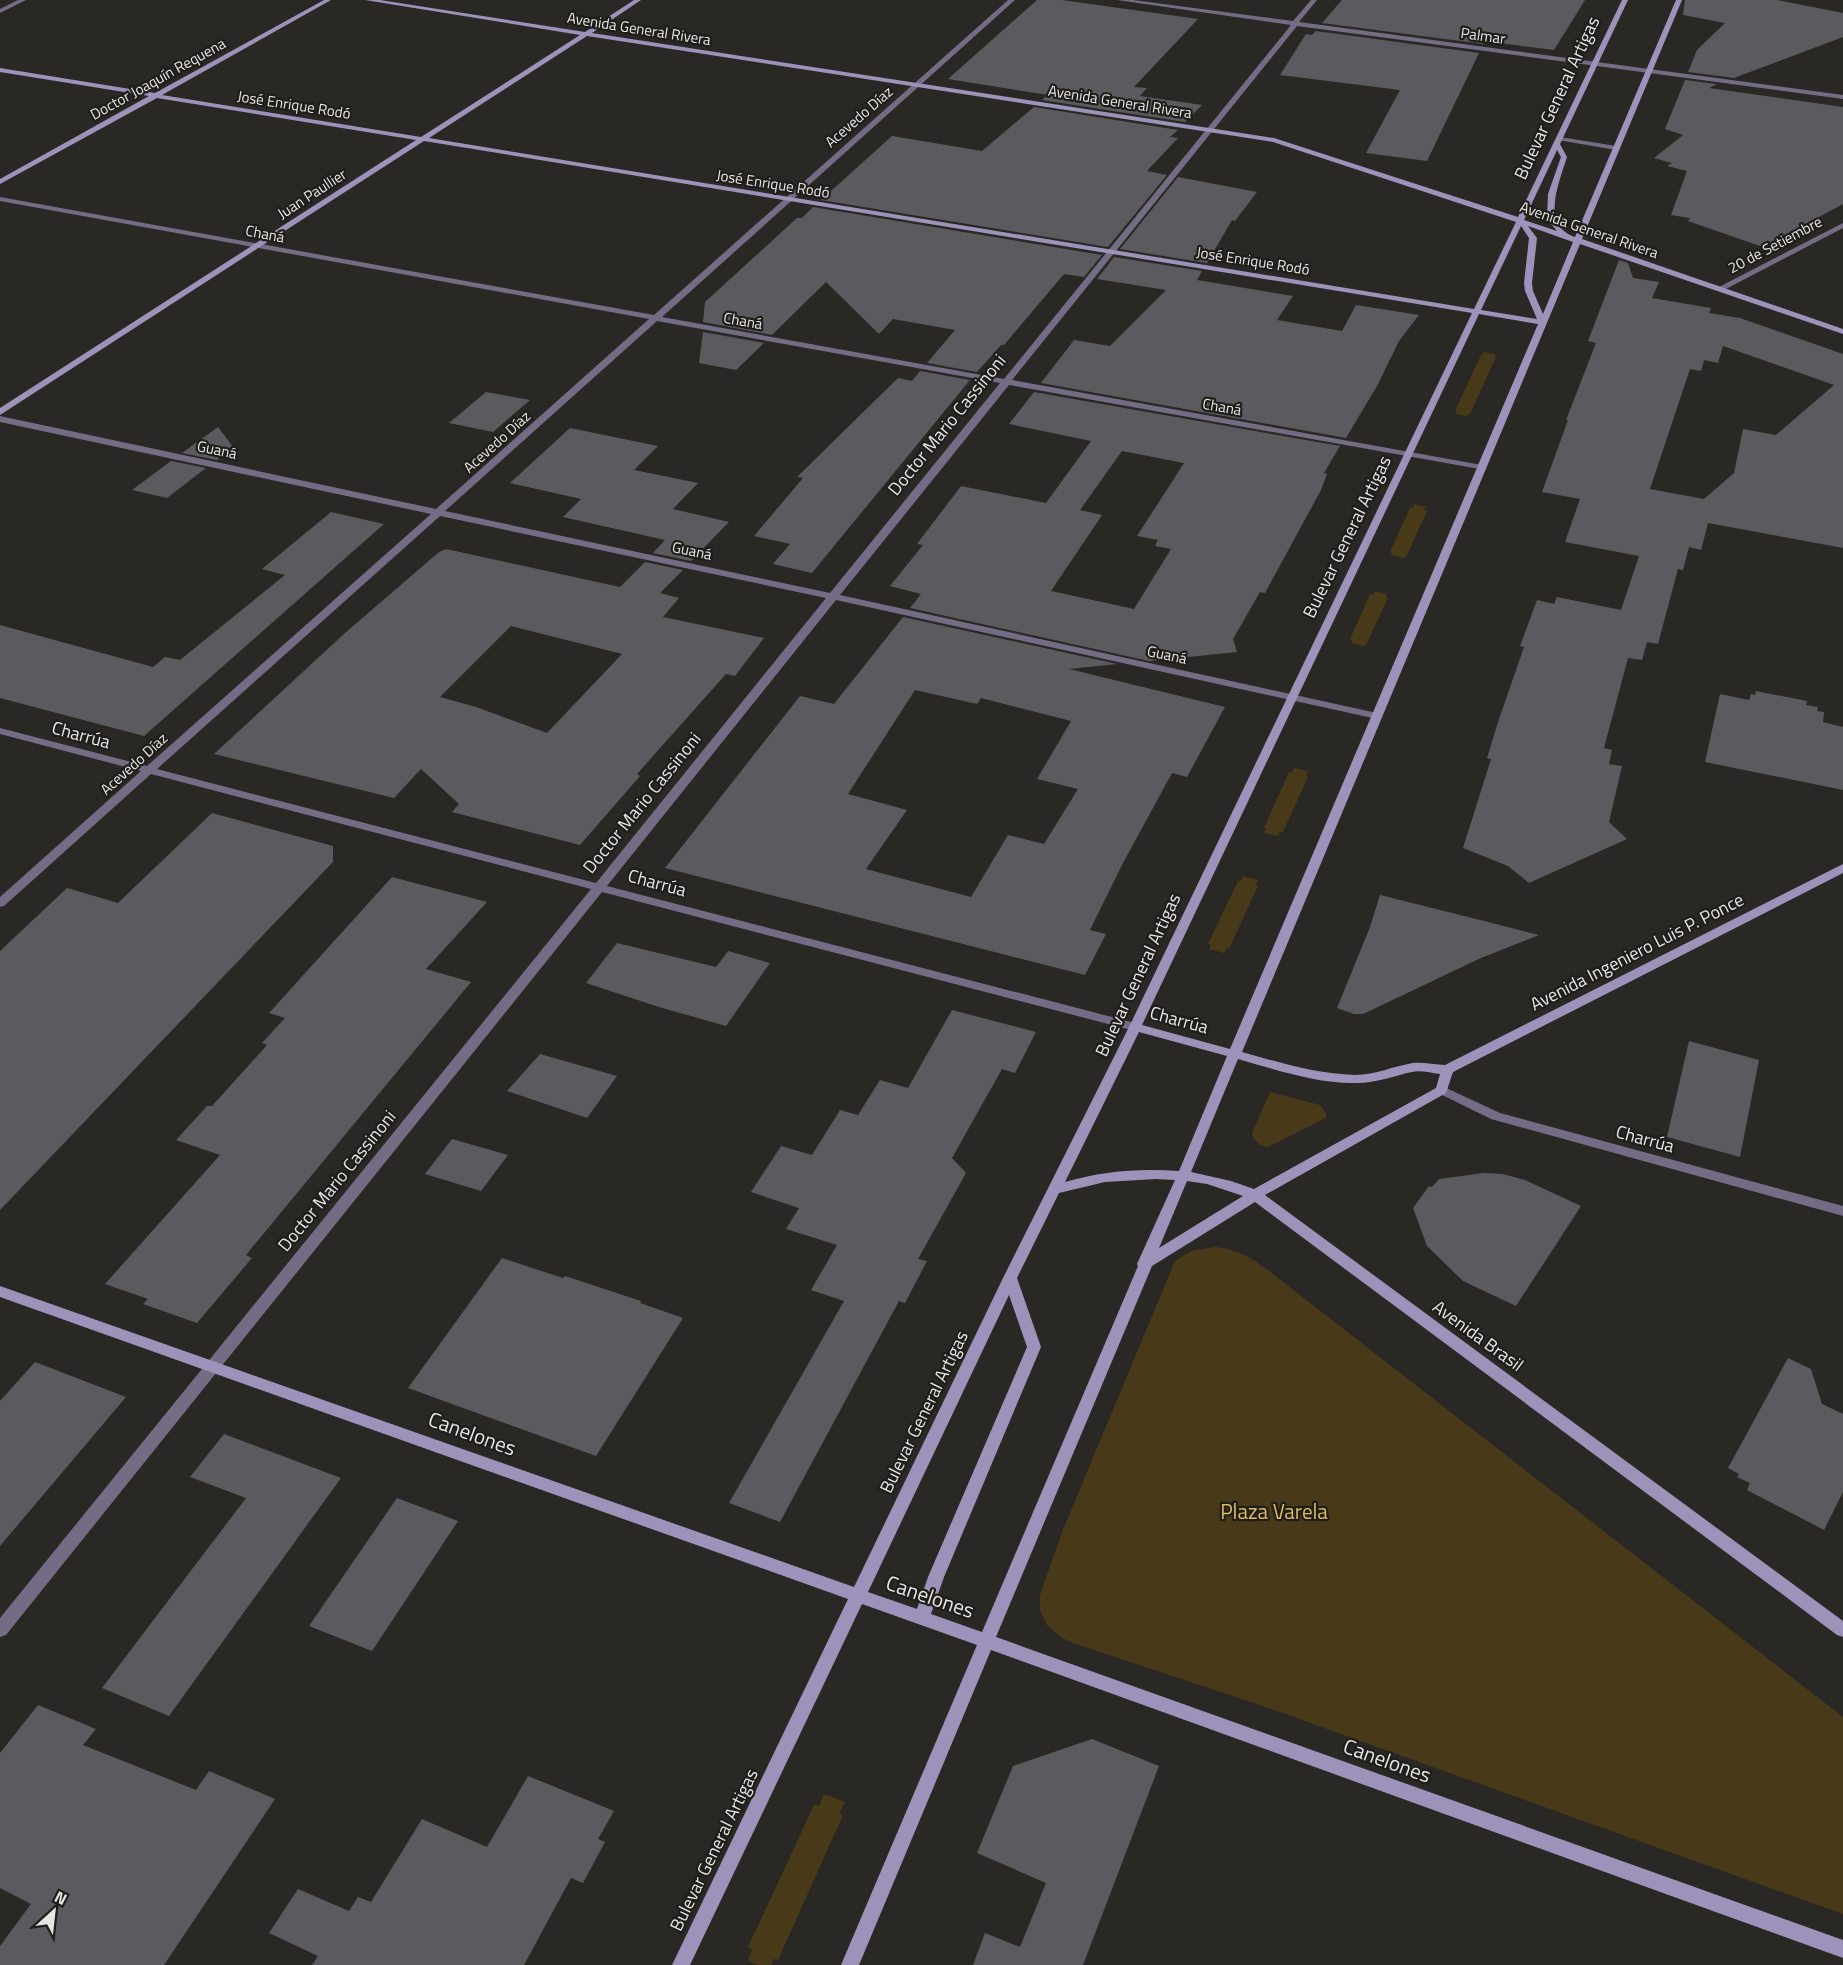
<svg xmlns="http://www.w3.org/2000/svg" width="1843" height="1965" font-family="'Titillium Web',sans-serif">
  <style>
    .green { fill: #483a18 }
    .building { fill: #5b5b5f; fill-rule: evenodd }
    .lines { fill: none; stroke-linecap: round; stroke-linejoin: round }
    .street { fill: #736c84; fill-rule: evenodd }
    .secondary { fill: #9d92b9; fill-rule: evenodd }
    .labels { text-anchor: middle; stroke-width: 4.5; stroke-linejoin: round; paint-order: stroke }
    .far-street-label { font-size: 15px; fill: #e7e6e4; stroke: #1f1e1b }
    .street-label { font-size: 18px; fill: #e7e6e4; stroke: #1f1e1b }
    .near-street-label { font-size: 21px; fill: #e7e6e4; stroke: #1f1e1b }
    .near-park-label { font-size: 21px; fill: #deba60; stroke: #1f1e1b }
  </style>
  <rect width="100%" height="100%" fill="#292824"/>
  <g class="green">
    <polygon points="1484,352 1495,354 1496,357 1470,414 1467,416 1456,414 1457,412 1455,411 1481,355"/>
    <polygon points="1414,504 1426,507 1424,510 1427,511 1407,555 1403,558 1391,555 1392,553 1390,552 1410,508 1413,508"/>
    <polygon points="1375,591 1387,594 1386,597 1388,598 1367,643 1363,646 1351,643 1352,640 1350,639 1370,594 1373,595"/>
    <polygon points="1294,768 1308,771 1306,776 1308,777 1283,832 1280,832 1278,836 1264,833 1266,828 1264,828 1289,772 1292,772"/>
    <polygon points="1243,876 1258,880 1255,885 1258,886 1229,949 1227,948 1224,953 1209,949 1211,945 1208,944 1238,881 1241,881"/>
    <path d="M1270,1092l50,13 6,8v5l-58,29c-9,-1 -14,-6 -16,-14z"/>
    <path d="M1215,1247c22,2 37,11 54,24l574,446v197l-583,-209 -181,-60 -17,-7 -15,-13 -7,-14v-16l22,-63 113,-271 16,-10z"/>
    <polygon points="824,1794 845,1802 839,1814 843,1815 778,1960 773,1959 771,1965 758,1965 748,1961 752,1950 748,1947 814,1805 819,1806"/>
  </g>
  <g class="building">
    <polygon points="1037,0 1062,0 1198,19 1134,87 1147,88 1140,96 1202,105 1185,122 1042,100 1048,95 948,79"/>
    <polygon points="1342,0 1585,0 1554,50 1484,41 1483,44 1322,23"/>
    <polygon points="1685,0 1777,0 1843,13 1843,37 1734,78 1688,72 1697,50 1725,23 1683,15"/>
    <polygon points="1316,31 1479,53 1427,161 1366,153 1400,90 1280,75 1306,34 1312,35"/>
    <polygon points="1685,80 1717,84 1709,88 1843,107 1843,204 1763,247 1688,221 1690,218 1671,215 1687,171 1667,166 1672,163 1654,158 1683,135 1665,129"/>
    <polygon points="1034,107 1178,130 1170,137 1178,138 1147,171 1167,175 1108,247 821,200 892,136 982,151"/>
    <polygon points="1178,177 1257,192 1235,221 1232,220 1207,263 1120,249"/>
    <polygon points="813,207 1102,255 1084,277 1064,274 1004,345 1001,345 977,372 927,363 955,330 893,319 879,334 826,282 772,335 703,322 705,302 797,218 802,218"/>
    <polygon points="1114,257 1202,271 1197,280 1293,296 1277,320 1342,331 1356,305 1419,315 1399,341 1377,386 1346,438 1041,383 1074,340 1110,346 1166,290 1097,279"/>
    <path d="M1619,260l9,3 5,15 26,4 -7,16 59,10 -2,5 31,5 103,36v194l-135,-25 -7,27 -12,-3 -6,23 -5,-1 -20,75 -11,-2 -5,18 -14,-2 -24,90 8,2 -3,14 13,2 -13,56 18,17 -98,44 -21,-17 -45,-18 28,-89 -4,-1 12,-39 25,-72 -4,-1 17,-46 17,4 3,-7 64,13 18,-54 -74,-14 15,-43 -38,-7 26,-72h-2l30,-77 -8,-2zM1723,346l111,39 -58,50 -33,-6 -9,44 -30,26 -54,-10 40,-120 11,2 3,-11 14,3z"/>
    <polygon points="703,332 764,343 736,370 699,363"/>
    <polygon points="920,371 970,380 812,573 773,564 790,544 754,536 803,478 797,477 898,378 912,381"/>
    <polygon points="486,392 530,400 493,432 449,423"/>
    <path d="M1034,392l306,54 -16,27 3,1 -6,16 -56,103 -5,-1 -27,47 4,13 -88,9 -239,-53 11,-14 -31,-8 33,-41 -6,-1 44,-58 85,17 45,-62 -82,-17zM1122,451l62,12 -47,73 21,4 -3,6 16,3 -37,60 -83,-18 51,-76 -22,-5z"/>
    <polygon points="218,427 233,447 217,460 182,453"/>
    <polygon points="570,428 658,446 634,470 698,483 673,509 729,522 691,561 653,553 665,540 563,517 581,499 510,483"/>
    <polygon points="171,461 206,468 167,498 132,490"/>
    <polygon points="331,512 384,524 144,736 0,698 0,625 153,667 165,657 180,660 285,575 262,569"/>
    <path d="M446,549l174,38 25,-25 38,8 -23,23 19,5 -16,19 101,21 -29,38 -9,-2 -89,100 3,2 -60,69 -128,-33 7,-8 -38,-35 -27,29 -180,-44 131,-121 94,-81zM511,626l111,28 -75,79 -71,-26 -36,-10z"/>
    <path d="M903,617l214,47 -48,5 156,38 -38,70 -15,-4 -49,90 -33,67 16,4 -21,41 -420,-107 135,-172 34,8zM915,690l62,14 4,-6 90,23 -34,58 41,10 -34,55 -36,-9 -37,62 -105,-28 41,-59 -59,-16z"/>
    <polygon points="1756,691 1807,701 1806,705 1818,707 1817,711 1824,712 1823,722 1843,727 1843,790 1705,762 1720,694 1749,700 1751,694 1755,695"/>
    <polygon points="212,813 333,846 333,862 0,1210 0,951 67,888 118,903"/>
    <polygon points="392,877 487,902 426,969 471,982 246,1255 252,1258 197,1323 143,1304 148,1299 105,1284 220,1155 176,1140 207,1106 212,1106 267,1045 262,1043 285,1018 269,1013"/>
    <polygon points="1380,895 1488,922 1539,935 1481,958 1363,1014 1354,1014 1337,1008 1370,927"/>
    <polygon points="617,943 716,967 728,951 770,963 726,1026 659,1007 586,983"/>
    <polygon points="952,1010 1036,1032 1015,1073 1002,1069 952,1158 966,1173 918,1259 927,1261 905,1303 899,1301 780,1522 729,1503 844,1301 811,1290 837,1245 786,1229 799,1208 751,1192 781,1146 812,1155 840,1110 858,1115 880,1080 908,1088"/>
    <polygon points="1689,1041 1759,1060 1740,1157 1667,1137"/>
    <polygon points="540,1054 617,1076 587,1118 507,1091"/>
    <polygon points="452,1139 508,1155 481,1191 425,1174"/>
    <polygon points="1484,1173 1503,1174 1525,1180 1581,1206 1516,1306 1463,1281 1427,1246 1413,1208 1429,1186 1432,1187 1439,1179"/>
    <polygon points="502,1258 563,1278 565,1276 641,1301 640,1303 683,1318 596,1456 408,1388"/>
    <polygon points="1788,1358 1811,1369 1822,1404 1843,1414 1843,1492 1824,1530 1747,1490 1750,1483 1737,1477 1739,1474 1728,1468"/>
    <polygon points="35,1362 126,1397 0,1546 0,1401"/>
    <polygon points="224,1434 341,1478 169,1716 102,1688 246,1498 190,1477"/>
    <polygon points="397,1498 458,1521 372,1651 309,1626"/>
    <polygon points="38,1705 96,1729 83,1745 196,1790 209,1771 275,1799 164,1965 0,1965 0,1946 31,1904 0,1888 0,1753"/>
    <polygon points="1092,1739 1159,1766 1083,1965 973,1965 985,1933 1020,1947 1046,1883 977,1853 1013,1766"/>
    <polygon points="528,1776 614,1811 598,1839 605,1842 583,1883 571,1878 524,1965 312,1965 318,1956 269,1933 298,1889 349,1911 358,1897 371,1902 422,1819 487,1847"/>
  </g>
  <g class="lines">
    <g class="street">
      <polygon points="18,0 26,0 0,13 0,9"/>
      <path d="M1008,0h7l-353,317 342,62 287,-354 -174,-25h16l160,21 18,-21h6l-18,22 544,73v4l-546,-73 -285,354 470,85 3,1v4l-476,-85 -169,210 537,118 4,1 1,2 -1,2 -4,1 -541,-119 -229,286 528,137 6,4 -2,3 -4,1 -533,-139 -596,743 -6,2v-19l591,-729 -440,-115 -147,132 -4,1v-10l141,-126 -141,-37v-6l147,38 284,-252 -431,-92v-6l436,93 213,-190 -649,-118v-4l654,118zM657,321l343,62 -170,210 -385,-82zM440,516l386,82 -230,285 -439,-114z"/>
      <polygon points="1560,137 1616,146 1619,148 1616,150 1558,140 1558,138"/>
      <polygon points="1843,223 1843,228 1722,291 1715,289"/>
      <polygon points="1442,1086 1500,1113 1843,1206 1843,1216 1491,1119 1438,1093 1436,1090 1438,1087"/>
    </g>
    <path class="secondary" d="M324,0h7l-169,95 259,42 159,-102 -215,-35h15l205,32 49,-32h7l-49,33 682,105 244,79 104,-217h6l-68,144 7,13c-8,26 -27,68 8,80l101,-237h6l-100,239 261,90v5l-263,-90 -338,808c36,10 74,22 113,23 21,0 38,-9 58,-12 10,-1 22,2 32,2l398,-201v9l-390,199 -7,21 -181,102 578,426v16l-6,-2 -582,-433 -103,64 -156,371 847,303v18l-852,-308 -132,315h-18l136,-320 -115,-41 -172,361h-18l176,-366 -848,-302v-11l854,301 149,-309 126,-251 343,-714 -1048,-172 -424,274v-7l416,-268 -259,-42 -157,86v-5l149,-83 -149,-24v-4l155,25zM587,36l686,106 243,80 -42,87 -1045,-171zM1557,150l4,7 -13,37 -1,25 10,12 -33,-11zM1521,226l8,12 -5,45 1,8 12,28 -56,-9zM1528,226l45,16 -30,72 -10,-23 -1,-8 5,-45zM1479,314l59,10 -308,725 -88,-24zM1139,1032l88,24 -48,115c-39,-3 -77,0 -114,11zM1238,1059c39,11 79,25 119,24 20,0 36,-7 55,-11 8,-2 19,1 28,2l-4,14 -182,101 -23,-8 -40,-9zM1156,1179l19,1 -38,84 1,2 -156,366 -51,-18 13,-37 97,-230 -24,-69 42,-85 46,-11zM1187,1181l20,3 36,12 -84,52zM1009,1295l18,52 -99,230 -11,32 -49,-17z"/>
  </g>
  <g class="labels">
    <g class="far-street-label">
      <text transform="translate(639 29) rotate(9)" y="5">Avenida General Rivera</text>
      <text transform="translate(1483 36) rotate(8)" y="5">Palmar</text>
      <text transform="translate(158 79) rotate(-29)" y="5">Doctor Joaquín Requena</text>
      <text transform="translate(1120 102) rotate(9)" y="5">Avenida General Rivera</text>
      <text transform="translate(294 105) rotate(9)" y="5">José Enrique Rodó</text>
      <text transform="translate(859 117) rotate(-41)" y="5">Acevedo Díaz</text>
      <text transform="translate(773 184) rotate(9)" y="5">José Enrique Rodó</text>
      <text transform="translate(312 194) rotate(-33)" y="5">Juan Paullier</text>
      <text transform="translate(1589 230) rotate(19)" y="5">Avenida General Rivera</text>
      <text transform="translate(265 234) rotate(11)" y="5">Chaná</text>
      <text transform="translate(1775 245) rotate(-28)" y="5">20 de Setiembre</text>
      <text transform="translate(1253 261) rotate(9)" y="5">José Enrique Rodó</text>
      <text transform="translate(743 321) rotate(10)" y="5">Chaná</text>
      <text transform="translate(1222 407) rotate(10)" y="5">Chaná</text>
      <text transform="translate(497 442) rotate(-42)" y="5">Acevedo Díaz</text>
      <text transform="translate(217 450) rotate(12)" y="5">Guaná</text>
      <text transform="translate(692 551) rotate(12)" y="5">Guaná</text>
      <text transform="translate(1167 655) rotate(12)" y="5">Guaná</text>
      <text transform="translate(134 764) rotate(-42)" y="5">Acevedo Díaz</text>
    </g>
    <g class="street-label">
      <text transform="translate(1557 98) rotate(-65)" y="6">Bulevar General Artigas</text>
      <text transform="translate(947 425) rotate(-51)" y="6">Doctor Mario Cassinoni</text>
      <text transform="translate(1347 537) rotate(-64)" y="6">Bulevar General Artigas</text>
      <text transform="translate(81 735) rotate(15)" y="6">Charrúa</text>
      <text transform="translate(642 803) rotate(-51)" y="6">Doctor Mario Cassinoni</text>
      <text transform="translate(657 883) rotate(15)" y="6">Charrúa</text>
      <text transform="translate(1637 952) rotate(-27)" y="6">Avenida Ingeniero Luis P. Ponce</text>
      <text transform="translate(1138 975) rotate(-65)" y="6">Bulevar General Artigas</text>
      <text transform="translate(1179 1020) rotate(15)" y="6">Charrúa</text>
      <text transform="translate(1645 1139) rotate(15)" y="6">Charrúa</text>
      <text transform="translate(337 1181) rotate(-51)" y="6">Doctor Mario Cassinoni</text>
      <text transform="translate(1478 1336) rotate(36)" y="6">Avenida Brasil</text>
      <text transform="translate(924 1412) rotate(-64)" y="6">Bulevar General Artigas</text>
      <text transform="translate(714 1850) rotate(-64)" y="6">Bulevar General Artigas</text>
    </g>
    <g class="near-street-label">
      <text transform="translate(472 1434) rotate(20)" y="7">Canelones</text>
      <text transform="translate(930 1597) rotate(19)" y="7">Canelones</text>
      <text transform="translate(1387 1761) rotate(20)" y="7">Canelones</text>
    </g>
    <g class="near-park-label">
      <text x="1274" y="1519">Plaza Varela</text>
    </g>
  </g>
  <g transform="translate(54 1911) rotate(27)" stroke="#1f1e1b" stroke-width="4.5" paint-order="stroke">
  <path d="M0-4.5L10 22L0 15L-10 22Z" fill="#e7e6e4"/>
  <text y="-9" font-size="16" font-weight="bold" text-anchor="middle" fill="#e7e6e4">N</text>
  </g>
</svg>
